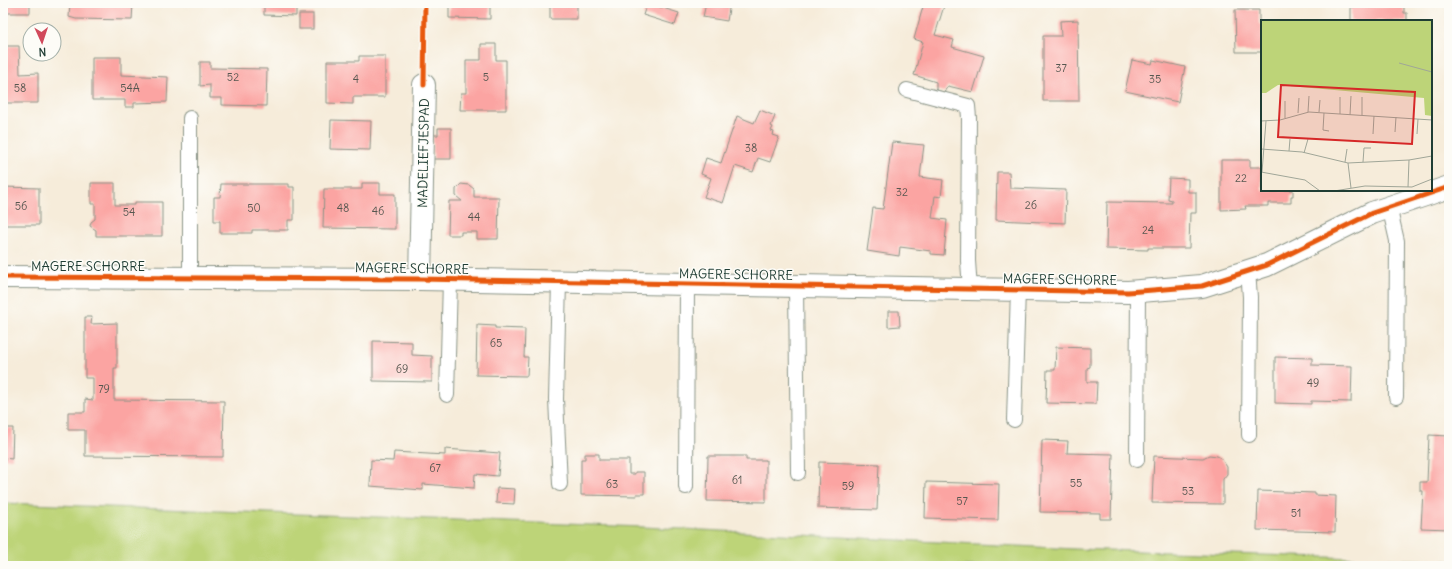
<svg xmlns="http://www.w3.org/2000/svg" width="1452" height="569" font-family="Delius,sans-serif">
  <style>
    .green { fill: #bdd478; stroke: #6e8856 }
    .building { fill: #fba4a2 }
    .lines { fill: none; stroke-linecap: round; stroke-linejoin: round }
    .service-casing { stroke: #8a9487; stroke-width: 16 }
    .minor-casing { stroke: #8a9487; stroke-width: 24 }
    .service { stroke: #fff; stroke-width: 14 }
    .minor { stroke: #fff; stroke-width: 22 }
    .cycleway-casing { stroke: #fdfcf7; stroke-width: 8 }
    .cycleway { stroke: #e8590c; stroke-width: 5 }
    .labels { text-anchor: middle; stroke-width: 3; stroke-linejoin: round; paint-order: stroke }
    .number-label { font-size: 11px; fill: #565750 }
    .street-label { font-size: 13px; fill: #1f3d34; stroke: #fdfcf7 }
    .inset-road { fill: none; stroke: #a0a698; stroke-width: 1 }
    .view { fill: #d62828; fill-opacity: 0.15; stroke: #d62828; stroke-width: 2 }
    .inset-edge { fill: none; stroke: #1f3d34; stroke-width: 2 }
  </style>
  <rect width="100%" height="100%" fill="#fdfcf7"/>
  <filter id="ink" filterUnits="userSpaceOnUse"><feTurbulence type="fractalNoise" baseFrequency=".025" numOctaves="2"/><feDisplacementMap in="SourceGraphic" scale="8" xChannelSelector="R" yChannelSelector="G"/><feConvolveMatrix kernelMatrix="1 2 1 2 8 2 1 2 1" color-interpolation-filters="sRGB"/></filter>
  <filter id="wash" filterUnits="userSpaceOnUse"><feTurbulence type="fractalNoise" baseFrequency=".012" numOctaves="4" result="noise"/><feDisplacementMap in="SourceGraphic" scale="16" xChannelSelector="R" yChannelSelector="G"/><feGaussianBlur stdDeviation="0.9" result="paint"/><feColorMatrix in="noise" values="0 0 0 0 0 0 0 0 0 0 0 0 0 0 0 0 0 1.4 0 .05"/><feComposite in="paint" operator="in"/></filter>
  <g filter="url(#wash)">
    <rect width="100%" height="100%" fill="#f6ecda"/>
    <polygon class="green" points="3,503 643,527 1075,549 1449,561 1449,566 3,566"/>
    <g id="blocks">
      <g class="building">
        <rect x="3" y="3" width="27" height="10"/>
        <polygon points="70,3 133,3 132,20 76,19 69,17"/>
        <polygon points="264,3 296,3 296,16 264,15"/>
        <polygon points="449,3 490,3 490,19 449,18"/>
        <polygon points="546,3 577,3 577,19 550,19 550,7 546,6"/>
        <polygon points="647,3 679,13 675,25 643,15"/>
        <polygon points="706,3 730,3 727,21 703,17"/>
        <polygon points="924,3 933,3 944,6 935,35 954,40 952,47 984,56 973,92 948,86 944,92 936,90 936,82 914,75 923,42 914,39"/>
        <polygon points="1354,3 1374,3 1374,7 1404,6 1404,13 1407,13 1407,21 1351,21 1351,7 1354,7"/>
        <polygon points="1235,10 1259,10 1259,24 1262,24 1262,52 1236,52"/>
        <rect x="299" y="14" width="14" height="15"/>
        <polygon points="1078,20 1079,101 1043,101 1043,36 1061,36 1060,21"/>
        <polygon points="481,44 496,44 496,60 506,60 506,110 460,110 461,93 466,93 466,60 481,60"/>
        <polygon points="3,46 19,46 20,74 38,73 38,103 3,103"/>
        <polygon points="359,56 385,56 385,97 353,97 353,104 327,103 327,61 359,61"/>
        <polygon points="92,57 121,57 121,75 168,77 167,102 134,103 134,107 125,107 125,100 92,100"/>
        <polygon points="1132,60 1152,64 1153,60 1185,67 1178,102 1125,91"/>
        <polygon points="200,62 210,62 210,68 267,69 266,106 222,105 222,98 210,98 210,85 200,86"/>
        <polygon points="760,110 775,116 771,126 773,127 771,131 774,132 773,135 779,137 770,162 758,158 753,172 735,166 723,203 704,197 711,178 701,174 706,158 721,163 737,116 754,123"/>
        <polygon points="331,120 371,121 370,150 330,149"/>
        <polygon points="438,128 451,128 451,159 433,159 433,135 438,135"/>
        <polygon points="892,142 924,145 920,177 943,180 941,197 935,196 932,218 947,220 944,255 931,254 931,251 900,247 899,256 867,251 873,208 883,209"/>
        <polygon points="1221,160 1250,160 1250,167 1262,167 1262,190 1293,190 1293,196 1291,196 1291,203 1268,203 1268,206 1245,206 1246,209 1221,210"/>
        <polygon points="997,172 1009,172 1010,188 1066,190 1065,223 996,220"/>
        <polygon points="1169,178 1188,179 1188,192 1196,192 1196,213 1190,213 1189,248 1148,248 1148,250 1106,249 1107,202 1172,203 1172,200 1168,199"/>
        <polygon points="91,183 115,183 115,205 135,205 135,202 162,202 162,236 96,236 96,230 90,226 91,222 95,219 95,204 91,204"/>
        <polygon points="362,183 380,183 380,194 395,194 395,229 323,228 324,189 362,189"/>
        <polygon points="221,184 289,184 289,187 294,187 294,220 288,220 288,230 252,230 252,233 220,233 220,221 214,221 214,197 220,197"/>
        <polygon points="461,184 469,185 474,189 474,197 499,197 498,239 477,239 477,232 461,232 461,235 448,235 449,201 462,201 456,196 456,189"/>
        <polygon points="3,187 39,188 39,225 3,225"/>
        <polygon points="888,311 899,311 900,326 888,327"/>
        <polygon points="85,317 92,317 91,324 117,323 117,368 114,368 114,400 224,401 223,457 85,456 85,430 68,430 68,412 85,412 85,399 93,400 93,378 85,378"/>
        <polygon points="477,325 495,326 495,328 525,329 524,357 528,357 527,376 476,375"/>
        <polygon points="373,341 412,342 412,355 432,356 432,382 373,381"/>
        <polygon points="1056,347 1090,348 1090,367 1087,368 1087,382 1097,382 1096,404 1046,403 1047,370 1055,370"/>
        <polygon points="1275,357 1312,358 1312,365 1352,366 1351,402 1311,401 1311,404 1275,403"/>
        <polygon points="3,428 13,428 12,459 3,458"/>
        <polygon points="1429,435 1449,436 1449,529 1421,528 1423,491 1420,491 1420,482 1427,482"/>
        <polygon points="1042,440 1068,441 1067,453 1113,454 1111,519 1100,519 1100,513 1040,512"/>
        <polygon points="445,449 500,453 498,476 475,474 474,488 423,484 423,490 370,486 371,460 393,461 394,452 445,455"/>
        <polygon points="585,454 599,454 599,460 629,460 629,474 635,474 635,472 644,472 644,494 636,494 637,496 581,495 581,459 585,459"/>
        <polygon points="1209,455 1217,456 1221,458 1227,467 1227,474 1223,479 1223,504 1152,503 1154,456 1203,458"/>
        <polygon points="708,456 746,456 746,460 766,460 766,502 707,501"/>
        <polygon points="819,462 879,464 877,510 818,508"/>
        <polygon points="926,482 999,484 998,520 925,518"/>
        <polygon points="497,488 515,489 514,504 496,503"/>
        <polygon points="1258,491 1315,493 1315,495 1336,496 1335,532 1257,530"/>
      </g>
    </g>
  </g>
  <g filter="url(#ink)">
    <use href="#blocks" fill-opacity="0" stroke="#8a9487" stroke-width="1"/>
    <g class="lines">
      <g class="service-casing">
        <g id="service">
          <polyline points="907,90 968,106 969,118 968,261 970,289"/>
          <polyline points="190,118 190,278"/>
          <polyline points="1389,206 1397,241 1396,397"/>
          <polyline points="1248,271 1250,297 1249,435"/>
          <polyline points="559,282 556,399 560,484"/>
          <polyline points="796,286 798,473"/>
          <polyline points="447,395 450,280"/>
          <polyline points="1014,420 1018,289"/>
          <polyline points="1137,460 1138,291"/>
          <polyline points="686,487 687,284"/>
        </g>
      </g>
      <g class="minor-casing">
        <g id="minor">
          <polyline points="3,277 420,279 1128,292 1202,286 1267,265 1372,213 1449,187"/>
          <polyline points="420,279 424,85"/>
        </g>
      </g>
      <use href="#service" class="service"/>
      <use href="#minor" class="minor"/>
      <g class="cycleway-casing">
        <g id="cycleway">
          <polyline points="424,85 425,3"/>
          <polyline points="3,277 420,279 1128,292 1202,286 1267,265 1372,213 1449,187"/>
        </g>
      </g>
      <use href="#cycleway" class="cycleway"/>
    </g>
  </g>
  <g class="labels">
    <g class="number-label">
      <text x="1061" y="72">37</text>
      <text x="233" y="81">52</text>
      <text x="486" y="81">5</text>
      <text x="356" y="83">4</text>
      <text x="1155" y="83">35</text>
      <text x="20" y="92">58</text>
      <text x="130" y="92">54A</text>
      <text x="751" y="152">38</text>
      <text x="1241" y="182">22</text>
      <text x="902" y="196">32</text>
      <text x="1031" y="209">26</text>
      <text x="21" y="210">56</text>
      <text x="254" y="212">50</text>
      <text x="343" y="212">48</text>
      <text x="378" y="215">46</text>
      <text x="129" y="216">54</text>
      <text x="474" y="221">44</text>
      <text x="1148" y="234">24</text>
      <text x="496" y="347">65</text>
      <text x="402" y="373">69</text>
      <text x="1313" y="387">49</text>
      <text x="104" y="393">79</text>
      <text x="435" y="472">67</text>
      <text x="737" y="484">61</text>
      <text x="1076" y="487">55</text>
      <text x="612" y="488">63</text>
      <text x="848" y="490">59</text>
      <text x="1188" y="495">53</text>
      <text x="962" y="505">57</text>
      <text x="1296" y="517">51</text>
    </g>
    <g class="street-label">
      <text transform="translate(423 153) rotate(-89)" y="5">MADELIEFJESPAD</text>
      <text x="88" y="271">MAGERE SCHORRE</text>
      <text transform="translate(412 268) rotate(1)" y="5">MAGERE SCHORRE</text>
      <text transform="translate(736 274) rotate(1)" y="5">MAGERE SCHORRE</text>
      <text transform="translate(1060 279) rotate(1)" y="5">MAGERE SCHORRE</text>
    </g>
  </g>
  <g transform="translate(1261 20)">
    <rect width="171" height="171" fill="#f6ecda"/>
    <path d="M0,0h171v96l-7,-1 -1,-17 -146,-13 -12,8h-5z" fill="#bdd478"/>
    <path class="inset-road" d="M138,43l33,9M47,92l1,-16M58,92l1,-12M37,93l1,-15M63,93l-1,17 6,1M79,94v-17M89,95l1,-19M101,95v-18M24,98v-17M0,101l19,-1 29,-8 123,8M134,112l1,-15M112,114l1,-18M156,114l1,-15M0,129l41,3 46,11 61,-3 23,-4M28,131l1,-12M43,133l4,-14M84,142l2,-13M102,142l1,-14h7M87,143l3,25M0,152l44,8 15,11M1,152l4,-51M147,167l1,-27M73,171l31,-5 47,1 20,-8"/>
    <path class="view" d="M20,65l134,7 -3,52 -134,-7z"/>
    <rect width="171" height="171" class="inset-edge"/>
  </g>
  <rect width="1452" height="569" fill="none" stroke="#fdfcf7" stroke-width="16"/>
  <g transform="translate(42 42) rotate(177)"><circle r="19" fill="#fdfcf7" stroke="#a4b0a9"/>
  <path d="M0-3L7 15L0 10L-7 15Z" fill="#d1495b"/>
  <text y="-6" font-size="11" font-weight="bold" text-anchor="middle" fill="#1f3d34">N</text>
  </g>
</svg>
